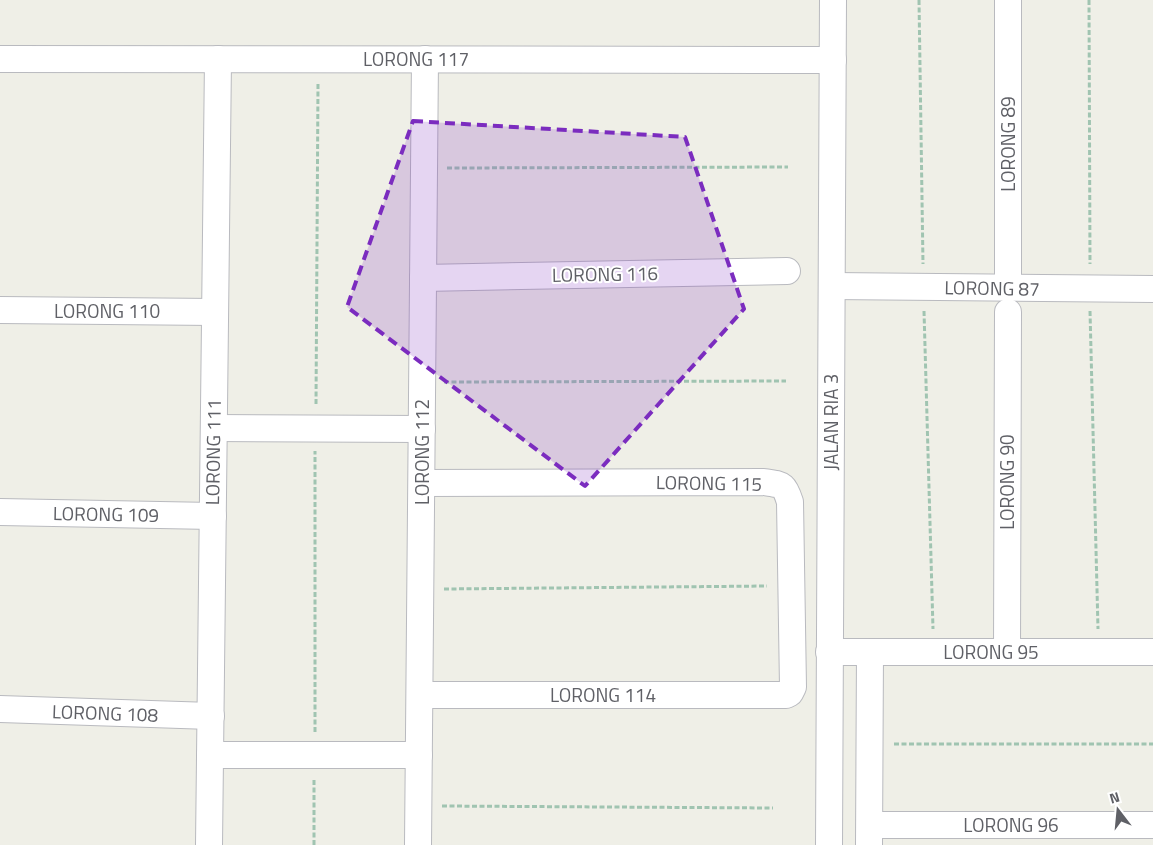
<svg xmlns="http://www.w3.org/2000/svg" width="1153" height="845" font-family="'Titillium Web',sans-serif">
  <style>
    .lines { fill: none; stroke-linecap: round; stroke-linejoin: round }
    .minor-casing { stroke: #b9babf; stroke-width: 28 }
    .path { stroke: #a0c4b1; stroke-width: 3; stroke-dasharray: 5 2.5; stroke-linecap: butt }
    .minor { stroke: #fff; stroke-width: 26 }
    .marked { fill: #7b2cbf; fill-opacity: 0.2; stroke: #7b2cbf; stroke-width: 4; stroke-dasharray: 10 6; stroke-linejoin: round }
    .labels { text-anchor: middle; stroke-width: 4; stroke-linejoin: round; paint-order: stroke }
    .street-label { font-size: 19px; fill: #5f6066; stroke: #fff }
  </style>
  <rect width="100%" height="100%" fill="#efefe7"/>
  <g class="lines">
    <g class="minor-casing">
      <g id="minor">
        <polyline points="0,59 833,60"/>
        <polyline points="423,278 787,271"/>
        <polyline points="832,286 1153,289"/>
        <polyline points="1008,288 1008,0"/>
        <polyline points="0,310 215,312"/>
        <polyline points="214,428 422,429"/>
        <polyline points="0,512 213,516"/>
        <polyline points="829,652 1153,652"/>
        <polyline points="1007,652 1008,312"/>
        <path d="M420,695h366l4,-2 3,-6 -3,-185c-6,-19 -8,-17 -26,-20l-342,1"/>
        <polyline points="0,709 211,716"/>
        <polyline points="210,755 419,755"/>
        <polyline points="870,825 1153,825"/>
        <polyline points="209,845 218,59"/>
        <polyline points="418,845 425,59"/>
        <polyline points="829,845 833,0"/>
        <polyline points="869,845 870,652"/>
      </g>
    </g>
    <g class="path">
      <polyline points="919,0 923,264"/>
      <polyline points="1089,0 1090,264"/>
      <polyline points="447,168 788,167"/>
      <polyline points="924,311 933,629"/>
      <polyline points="1090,311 1098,629"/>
      <polyline points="444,382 786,381"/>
      <polyline points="316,404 318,83"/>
      <polyline points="444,589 767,586"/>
      <polyline points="315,732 315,451"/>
      <polyline points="894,744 1153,744"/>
      <polyline points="442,806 773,808"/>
      <polyline points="314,845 314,778"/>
    </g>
    <use href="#minor" class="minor"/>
  </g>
  <path class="marked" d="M413,121l272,16 59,172 -159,177 -238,-179z"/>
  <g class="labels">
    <g class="street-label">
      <text x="416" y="66">LORONG 117</text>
      <text transform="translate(1008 144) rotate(-90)" y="7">LORONG 89</text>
      <text transform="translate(605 274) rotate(-1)" y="7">LORONG 116</text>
      <text transform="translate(992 288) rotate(1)" y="7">LORONG 87</text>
      <text x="107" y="318">LORONG 110</text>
      <text transform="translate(831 422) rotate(-90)" y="7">JALAN RIA 3</text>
      <text transform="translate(213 452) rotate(-89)" y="7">LORONG 111</text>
      <text transform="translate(422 452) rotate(-90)" y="7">LORONG 112</text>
      <text transform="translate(1007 482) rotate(-90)" y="7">LORONG 90</text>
      <text transform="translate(709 483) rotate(1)" y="7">LORONG 115</text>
      <text transform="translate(106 514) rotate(1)" y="7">LORONG 109</text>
      <text x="991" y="659">LORONG 95</text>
      <text x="603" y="702">LORONG 114</text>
      <text transform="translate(105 713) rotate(2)" y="7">LORONG 108</text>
      <text x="1011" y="832">LORONG 96</text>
    </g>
  </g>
  <g transform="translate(1118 810) rotate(344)" stroke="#ffffff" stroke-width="4" paint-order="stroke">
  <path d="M0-4L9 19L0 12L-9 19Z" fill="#5f6066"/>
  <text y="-8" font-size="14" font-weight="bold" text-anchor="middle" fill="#5f6066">N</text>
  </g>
</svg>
